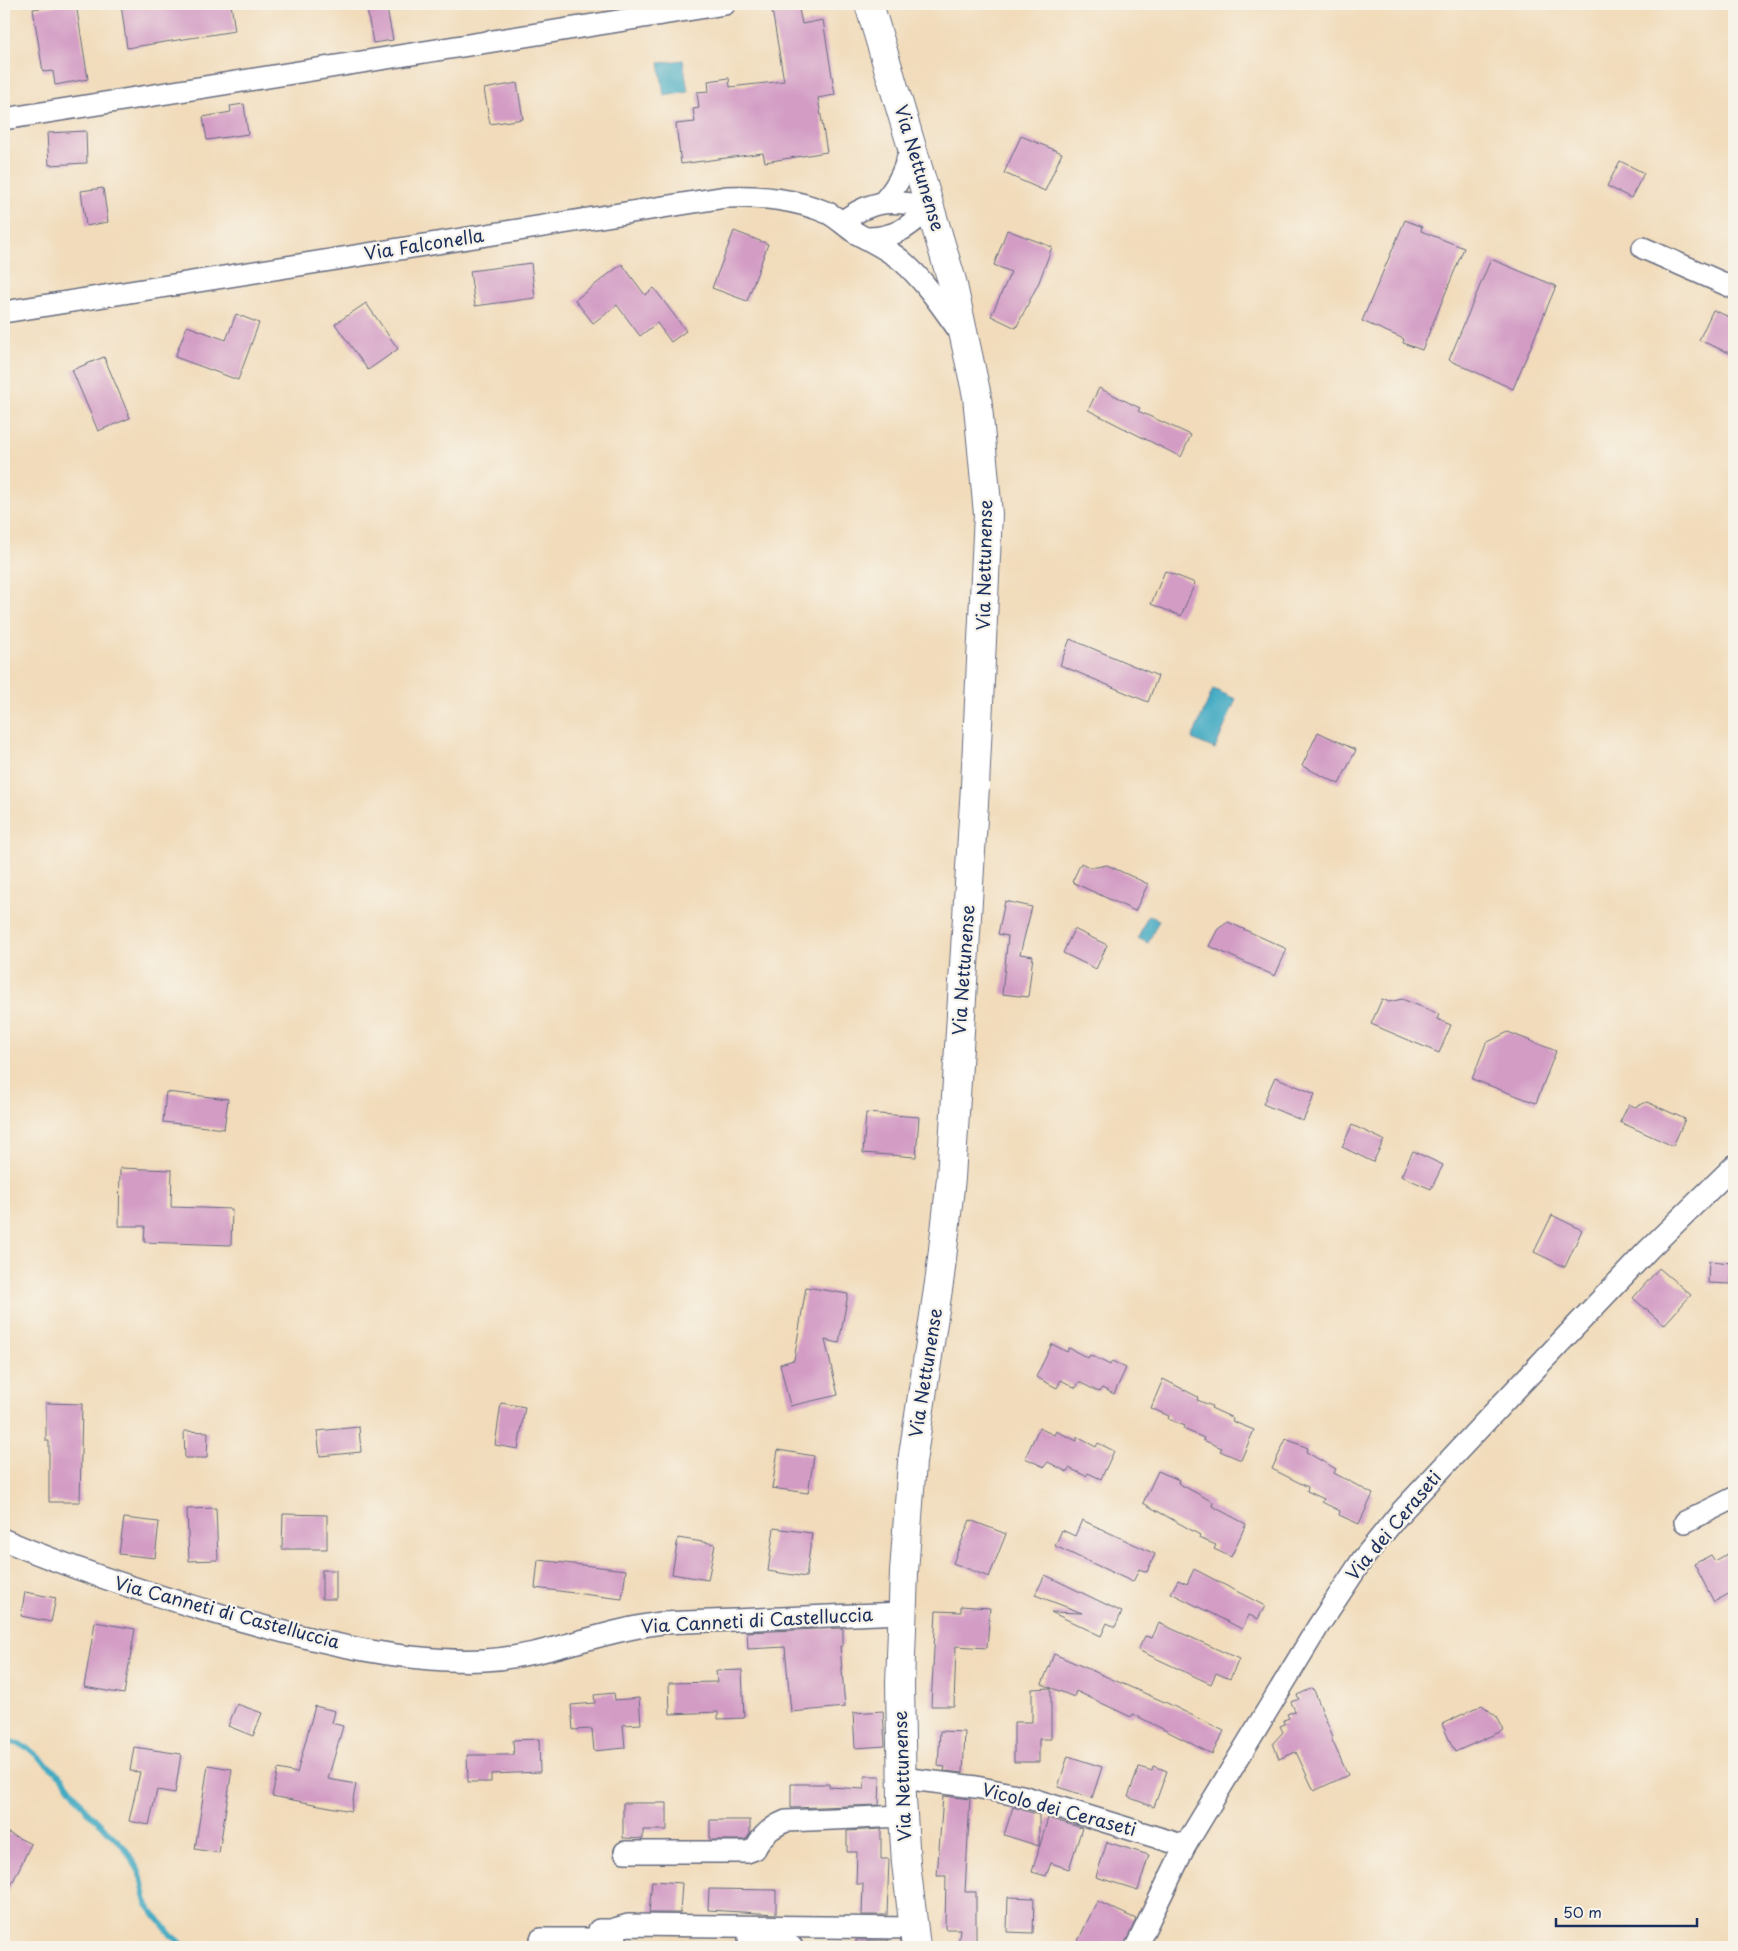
<svg xmlns="http://www.w3.org/2000/svg" width="1738" height="1951" font-family="'Playpen Sans',sans-serif">
  <style>
    .water { fill: #42aac2; stroke: #2e6c90 }
    .lines { fill: none; stroke-linecap: round; stroke-linejoin: round }
    .stream { stroke: #42aac2; stroke-width: 5.5 }
    .building { fill: #d39cc5 }
    .minor-casing { stroke: #666b7e; stroke-width: 24 }
    .major-casing { stroke: #666b7e; stroke-width: 30 }
    .minor { stroke: #fff; stroke-width: 21 }
    .major { stroke: #fff; stroke-width: 28 }
    .labels { text-anchor: middle; stroke-width: 4.5; stroke-linejoin: round; paint-order: stroke }
    .street-label { font-size: 18px; fill: #1b2f5e; stroke: #f7f3e8 }
  </style>
  <rect width="100%" height="100%" fill="#f7f3e8"/>
  <filter id="ink" filterUnits="userSpaceOnUse"><feTurbulence type="fractalNoise" baseFrequency=".02" numOctaves="2"/><feDisplacementMap in="SourceGraphic" scale="10" xChannelSelector="R" yChannelSelector="G"/><feConvolveMatrix kernelMatrix="1 2 1 2 8 2 1 2 1" color-interpolation-filters="sRGB"/></filter>
  <filter id="wash" filterUnits="userSpaceOnUse"><feTurbulence type="fractalNoise" baseFrequency=".0096" numOctaves="4" result="noise"/><feDisplacementMap in="SourceGraphic" scale="20" xChannelSelector="R" yChannelSelector="G"/><feGaussianBlur stdDeviation="1.12" result="paint"/><feColorMatrix in="noise" values="0 0 0 0 0 0 0 0 0 0 0 0 0 0 0 0 0 1.4 0 .05"/><feComposite in="paint" operator="in"/></filter>
  <g filter="url(#wash)">
    <rect width="100%" height="100%" fill="#f1dbba"/>
    <g class="water">
      <polygon points="683,60 688,92 664,96 659,63"/>
      <polygon points="1213,689 1236,699 1215,749 1192,739"/>
      <polygon points="1148,915 1159,920 1148,943 1138,938"/>
    </g>
    <g class="lines">
      <polyline class="stream" points="4,1739 28,1748 63,1778 87,1811 125,1848 140,1873 147,1905 171,1935 186,1947"/>
    </g>
    <g id="blocks">
      <g class="building">
        <polygon points="69,4 76,4 88,79 55,85 53,71 43,72 33,9"/>
        <polygon points="121,4 231,4 235,31 127,48"/>
        <polygon points="366,4 386,4 393,40 373,43"/>
        <polygon points="771,4 798,4 802,24 823,20 835,95 818,98 827,152 765,162 763,153 681,164 676,124 695,122 693,109 699,108 697,92 709,91 708,81 729,78 730,87 784,81"/>
        <polygon points="517,83 523,119 490,124 484,89"/>
        <polygon points="244,104 248,134 207,140 203,117 231,112 230,106"/>
        <polygon points="86,131 87,163 49,165 47,133"/>
        <polygon points="1021,136 1062,153 1045,191 1004,173"/>
        <polygon points="1620,161 1644,173 1631,198 1607,186"/>
        <polygon points="103,188 108,222 86,226 81,191"/>
        <polygon points="1405,220 1422,227 1421,231 1464,248 1422,350 1403,343 1404,339 1362,321"/>
        <polygon points="1007,230 1052,247 1039,282 1016,328 991,316 1011,272 994,265"/>
        <polygon points="734,231 768,244 747,301 712,288"/>
        <polygon points="1491,259 1556,286 1513,389 1449,360"/>
        <polygon points="531,263 535,298 475,306 470,271"/>
        <polygon points="622,264 645,295 654,288 686,331 671,342 657,323 640,336 617,305 593,323 575,300"/>
        <polygon points="366,303 398,349 368,370 335,324"/>
        <polygon points="1713,310 1734,319 1734,355 1699,340"/>
        <polygon points="236,314 259,323 238,380 175,357 187,326 226,340"/>
        <polygon points="104,357 130,418 98,431 72,370"/>
        <polygon points="1099,388 1140,408 1138,411 1191,435 1181,457 1088,410"/>
        <polygon points="1165,571 1195,583 1181,616 1151,604"/>
        <polygon points="1070,639 1158,676 1148,702 1060,665"/>
        <polygon points="1318,732 1356,750 1339,784 1302,766"/>
        <polygon points="1081,863 1091,868 1107,865 1148,884 1135,911 1072,882"/>
        <polygon points="1005,901 1032,907 1020,954 1033,956 1028,997 1002,994 1008,936 998,934"/>
        <polygon points="1228,922 1287,949 1275,976 1209,946 1218,929"/>
        <polygon points="1074,929 1107,945 1096,969 1063,953"/>
        <polygon points="1382,999 1389,1002 1402,999 1439,1014 1437,1019 1451,1025 1439,1053 1371,1024"/>
        <polygon points="1508,1032 1556,1051 1536,1103 1472,1079 1486,1043"/>
        <polygon points="1275,1077 1315,1094 1303,1121 1263,1104"/>
        <polygon points="166,1092 228,1099 224,1129 163,1122"/>
        <polygon points="1647,1102 1685,1119 1673,1146 1620,1122 1629,1104 1635,1107"/>
        <polygon points="866,1113 919,1117 916,1157 863,1153"/>
        <polygon points="1352,1125 1384,1140 1373,1162 1342,1147"/>
        <polygon points="1413,1151 1443,1165 1431,1189 1401,1176"/>
        <polygon points="120,1168 172,1170 171,1207 232,1209 231,1245 144,1242 145,1226 119,1226"/>
        <polygon points="1552,1215 1582,1230 1565,1267 1534,1252"/>
        <polygon points="1709,1261 1732,1263 1731,1284 1708,1283"/>
        <polygon points="1659,1268 1691,1295 1664,1325 1633,1298"/>
        <polygon points="806,1287 848,1294 839,1343 825,1340 838,1395 790,1406 780,1364 794,1360"/>
        <polygon points="1052,1344 1067,1352 1069,1348 1088,1358 1090,1355 1110,1365 1112,1361 1126,1368 1114,1394 1102,1388 1099,1392 1079,1382 1076,1388 1061,1380 1057,1388 1036,1377"/>
        <polygon points="1163,1379 1198,1397 1197,1400 1212,1406 1211,1408 1233,1418 1232,1421 1254,1430 1241,1460 1220,1451 1222,1448 1203,1440 1204,1438 1183,1429 1185,1426 1168,1419 1169,1416 1151,1408"/>
        <polygon points="46,1403 82,1404 80,1502 49,1502 49,1441 46,1441"/>
        <polygon points="501,1403 525,1407 518,1449 495,1445"/>
        <polygon points="359,1427 361,1452 320,1456 317,1431"/>
        <polygon points="1039,1428 1054,1435 1056,1431 1077,1441 1077,1437 1096,1447 1098,1443 1114,1451 1101,1479 1088,1473 1086,1476 1069,1468 1067,1472 1048,1462 1044,1467 1025,1458"/>
        <polygon points="184,1431 208,1432 207,1458 185,1458"/>
        <polygon points="1286,1439 1308,1448 1306,1452 1336,1469 1334,1473 1373,1494 1359,1524 1339,1515 1340,1511 1322,1502 1324,1499 1307,1491 1308,1487 1272,1469"/>
        <polygon points="778,1450 814,1456 808,1493 772,1488"/>
        <polygon points="1158,1471 1179,1480 1178,1483 1213,1502 1212,1506 1246,1524 1231,1557 1214,1549 1216,1545 1199,1538 1200,1535 1143,1503"/>
        <polygon points="216,1508 218,1560 189,1561 187,1509"/>
        <polygon points="283,1514 327,1515 327,1549 282,1549"/>
        <polygon points="124,1518 159,1522 155,1558 119,1554"/>
        <polygon points="970,1520 1006,1534 989,1577 953,1563"/>
        <polygon points="1082,1520 1155,1554 1147,1572 1139,1569 1133,1582 1055,1546 1062,1530 1075,1536"/>
        <polygon points="774,1528 812,1533 806,1577 768,1571"/>
        <polygon points="678,1538 715,1544 708,1580 672,1574"/>
        <polygon points="1734,1550 1734,1591 1714,1602 1694,1564 1711,1555 1715,1561"/>
        <polygon points="538,1560 626,1570 622,1599 535,1588"/>
        <polygon points="1194,1569 1265,1606 1258,1619 1249,1615 1242,1629 1171,1593 1178,1580 1187,1584"/>
        <rect x="322" y="1570" width="14" height="29"/>
        <polygon points="1045,1575 1122,1612 1115,1627 1107,1623 1101,1636 1051,1612 1082,1613 1035,1595"/>
        <polygon points="25,1592 56,1598 51,1622 21,1616"/>
        <polygon points="961,1606 990,1608 987,1648 956,1646 954,1706 931,1706 936,1611 961,1612"/>
        <polygon points="95,1622 135,1629 124,1694 84,1687"/>
        <polygon points="1159,1623 1239,1659 1230,1679 1216,1673 1211,1684 1138,1650 1145,1636 1152,1638"/>
        <polygon points="843,1628 843,1646 840,1646 845,1707 791,1712 785,1647 748,1649 747,1632"/>
        <polygon points="1054,1654 1167,1703 1224,1731 1212,1754 1133,1714 1131,1717 1076,1691 1074,1697 1042,1684"/>
        <polygon points="742,1670 744,1718 718,1719 718,1712 670,1714 669,1683 717,1682 716,1671"/>
        <polygon points="1051,1688 1051,1739 1039,1739 1039,1762 1014,1762 1014,1722 1032,1722 1032,1689"/>
        <polygon points="1313,1688 1333,1737 1331,1738 1348,1775 1314,1791 1296,1752 1279,1759 1273,1743 1283,1732 1280,1726 1285,1724 1284,1720 1289,1718 1287,1714 1295,1711 1291,1702 1299,1699 1297,1695"/>
        <polygon points="614,1693 615,1700 639,1698 641,1724 623,1725 625,1748 594,1751 592,1729 573,1730 571,1705 595,1703 594,1695"/>
        <polygon points="237,1704 262,1713 253,1736 228,1726"/>
        <polygon points="1482,1705 1497,1717 1504,1730 1455,1752 1442,1724"/>
        <polygon points="315,1706 335,1711 332,1723 343,1726 328,1779 356,1784 351,1811 272,1796 278,1769 297,1773"/>
        <polygon points="883,1711 885,1746 855,1748 853,1713"/>
        <polygon points="940,1731 965,1732 963,1773 944,1771 945,1767 938,1766"/>
        <polygon points="539,1739 540,1772 491,1774 491,1782 468,1782 467,1755 514,1755 513,1740"/>
        <polygon points="134,1747 181,1754 175,1793 157,1790 149,1825 129,1821 140,1772 130,1771"/>
        <polygon points="1068,1756 1102,1767 1092,1798 1058,1787"/>
        <polygon points="208,1765 232,1769 219,1853 195,1849"/>
        <polygon points="1153,1766 1167,1771 1154,1807 1128,1797 1139,1767 1152,1771"/>
        <polygon points="865,1776 880,1776 879,1805 791,1808 791,1784 829,1784 829,1787 864,1789"/>
        <polygon points="943,1796 970,1799 965,1892 976,1892 976,1947 958,1947 960,1929 945,1929 946,1876 937,1876"/>
        <polygon points="623,1803 667,1803 667,1830 643,1830 643,1839 623,1838"/>
        <polygon points="1013,1807 1039,1815 1039,1846 1004,1835"/>
        <polygon points="1048,1818 1082,1828 1069,1869 1051,1863 1046,1876 1032,1872"/>
        <polygon points="710,1820 750,1820 750,1834 745,1840 710,1840"/>
        <polygon points="881,1829 881,1859 889,1859 887,1915 862,1915 863,1884 856,1884 857,1852 847,1852 847,1831"/>
        <polygon points="4,1831 31,1844 4,1900"/>
        <polygon points="1107,1842 1149,1855 1138,1890 1096,1877"/>
        <polygon points="652,1881 682,1883 680,1913 649,1913"/>
        <polygon points="709,1889 776,1890 776,1914 708,1910"/>
        <polygon points="1008,1897 1034,1898 1033,1933 1007,1932"/>
        <polygon points="1097,1901 1136,1919 1124,1947 1085,1947 1077,1943"/>
        <polygon points="856,1940 889,1940 888,1947 856,1947"/>
      </g>
    </g>
  </g>
  <g filter="url(#ink)">
    <use href="#blocks" fill-opacity="0" stroke="#666b7e" stroke-width="1"/>
    <g class="lines">
      <g class="minor-casing">
        <g id="minor">
          <polyline points="4,119 725,4"/>
          <path d="M883,202c17,-18 23,-36 29,-59"/>
          <path d="M842,222c31,-24 52,-22 89,-15"/>
          <path d="M869,238c30,-1 41,-13 62,-31"/>
          <polyline points="1643,248 1734,288"/>
          <path d="M4,312l722,-115c36,-1 69,2 102,16 10,5 18,14 28,20 16,9 32,16 46,28 23,20 40,46 58,71"/>
          <polyline points="1685,1522 1734,1498"/>
          <path d="M4,1540c71,30 143,53 218,75 81,23 178,49 263,45 60,-3 117,-30 177,-37l240,-10"/>
          <polyline points="901,1778 976,1787 1022,1796 1185,1846"/>
          <path d="M625,1852h122l8,-3c7,-14 16,-22 31,-28l117,-5"/>
          <polyline points="599,1930 611,1930 628,1925 913,1928"/>
          <polyline points="541,1939 616,1939"/>
          <polyline points="749,1939 772,1939 792,1947"/>
          <polyline points="1136,1947 1185,1846 1319,1625 1362,1560 1400,1513 1500,1406 1648,1250 1734,1166"/>
        </g>
      </g>
      <g class="major-casing">
        <polyline id="major" points="869,4 952,281 977,396 988,514 975,786 951,1178 940,1276 912,1462 904,1572 900,1684 902,1799 906,1863 916,1947"/>
      </g>
      <use href="#minor" class="minor"/>
      <use href="#major" class="major"/>
    </g>
  </g>
  <g class="labels">
    <g class="street-label">
      <text transform="translate(919 168) rotate(73)" y="6">Via Nettunense</text>
      <text transform="translate(424 245) rotate(-9)" y="6">Via Falconella</text>
      <text transform="translate(985 565) rotate(-89)" y="6">Via Nettunense</text>
      <text transform="translate(964 970) rotate(-86)" y="6">Via Nettunense</text>
      <text transform="translate(926 1373) rotate(-81)" y="6">Via Nettunense</text>
      <text transform="translate(1394 1526) rotate(-50)" y="6">Via dei Ceraseti</text>
      <text transform="translate(227 1613) rotate(15)" y="6">Via Canneti di Castelluccia</text>
      <text transform="translate(757 1621) rotate(-3)" y="6">Via Canneti di Castelluccia</text>
      <text transform="translate(903 1776) rotate(-92)" y="6">Via Nettunense</text>
      <text transform="translate(1059 1810) rotate(15)" y="6">Vicolo dei Ceraseti</text>
    </g>
  </g>
  <rect width="1738" height="1951" fill="none" stroke="#f7f3e8" stroke-width="20"/>
  <path d="M1556 1918v8h141v-8" fill="none" stroke="#1b2f5e" stroke-width="2.5"/>
  <text x="1563" y="1918" font-size="15" fill="#1b2f5e" stroke="#f7f3e8" stroke-width="4" paint-order="stroke">50 m</text>
</svg>
